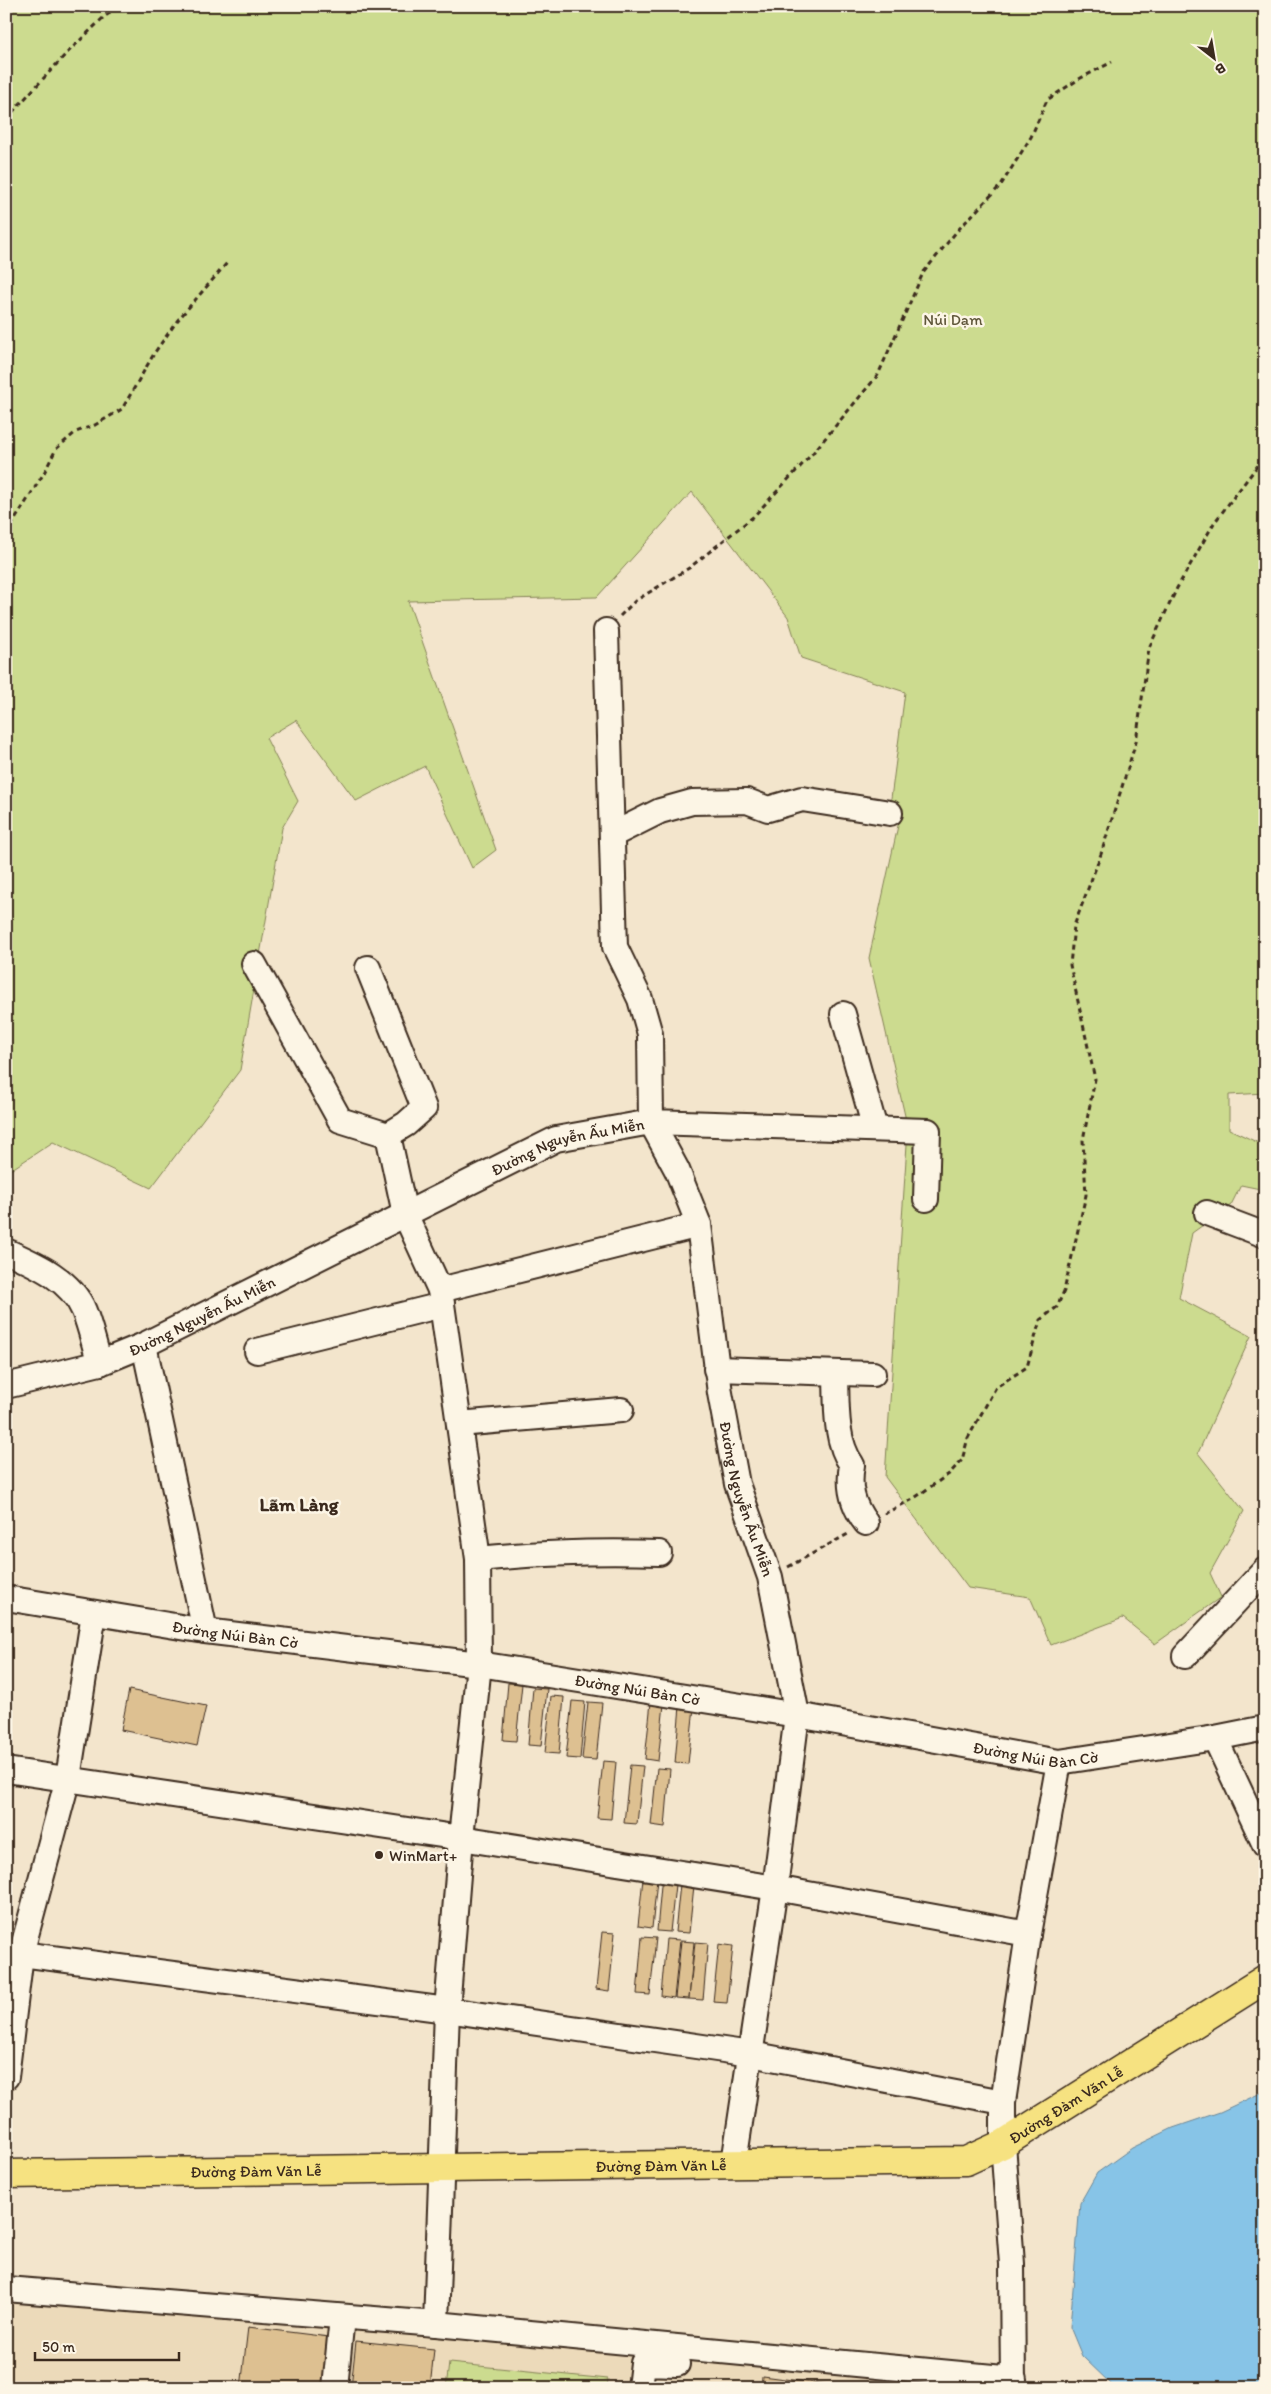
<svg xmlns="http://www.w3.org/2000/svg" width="1271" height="2394" font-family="Itim,sans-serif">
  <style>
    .built { fill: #ecdaba }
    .green { fill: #ccdb8f; stroke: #848256 }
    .water { fill: #87c4e7; stroke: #698697 }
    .building { fill: #ddc091; stroke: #3b2a1e }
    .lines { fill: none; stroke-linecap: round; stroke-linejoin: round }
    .minor-casing { stroke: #3b2a1e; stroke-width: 28 }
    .major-casing { stroke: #3b2a1e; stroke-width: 31 }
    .path { stroke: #3b2a1e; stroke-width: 3; stroke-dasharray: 5 4; stroke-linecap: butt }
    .minor { stroke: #fcf5e5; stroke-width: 24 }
    .major { stroke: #f6e281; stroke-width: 28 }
    .poi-dot { fill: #3b2a1e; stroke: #fcf5e5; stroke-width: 2 }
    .labels { text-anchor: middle; stroke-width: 5; stroke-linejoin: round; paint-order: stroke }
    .park-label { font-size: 16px; fill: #5f563a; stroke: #fcf5e5 }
    .street-label { font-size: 16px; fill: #3b2a1e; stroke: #fcf5e5 }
    .poi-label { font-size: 16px; fill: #3b2a1e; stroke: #fcf5e5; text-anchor: start }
    .quarter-label { font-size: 19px; font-weight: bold; fill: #3b2a1e; stroke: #fcf5e5 }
  </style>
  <rect width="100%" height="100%" fill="#f3e5cc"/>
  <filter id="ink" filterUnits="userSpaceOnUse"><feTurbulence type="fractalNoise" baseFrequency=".02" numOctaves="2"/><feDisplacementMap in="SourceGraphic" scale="10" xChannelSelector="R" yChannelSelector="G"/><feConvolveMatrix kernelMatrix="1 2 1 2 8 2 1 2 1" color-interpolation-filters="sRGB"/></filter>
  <g filter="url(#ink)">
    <polygon class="built" points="6,2288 1000,2388 6,2388"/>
    <g class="green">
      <polygon points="6,6 1265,6 1265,1093 1229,1095 1229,1129 1265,1146 1265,1190 1241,1185 1231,1205 1192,1233 1179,1298 1251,1336 1198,1453 1244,1511 1210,1573 1221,1597 1155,1644 1123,1618 1051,1645 1030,1597 968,1588 885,1477 908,1129 869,958 901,812 890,806 905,692 801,658 788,617 692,492 597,597 408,601 496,850 472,868 425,766 356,801 296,720 266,738 298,801 282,828 240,1070 151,1188 53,1142 6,1173"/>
      <polygon points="449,2363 608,2379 607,2388 446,2388"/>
    </g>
    <polygon class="water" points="1265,2091 1265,2388 1113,2386 1082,2356 1070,2327 1080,2203 1097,2173 1132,2148 1173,2128 1220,2112"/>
    <g class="building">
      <polygon points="508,1683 522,1684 516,1741 503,1740"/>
      <polygon points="533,1688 547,1689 541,1746 528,1745"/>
      <polygon points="129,1690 206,1706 197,1746 121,1730"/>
      <polygon points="551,1696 564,1697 559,1754 545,1753"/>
      <polygon points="572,1701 585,1702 580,1759 566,1758"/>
      <polygon points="588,1702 602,1703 596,1760 582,1759"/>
      <polygon points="651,1702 664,1704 658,1761 645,1759"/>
      <polygon points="680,1706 694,1707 688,1764 675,1763"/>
      <polygon points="603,1761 616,1762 611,1819 597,1818"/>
      <polygon points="630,1765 643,1766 637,1824 624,1823"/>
      <polygon points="657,1768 670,1769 665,1827 651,1825"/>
      <polygon points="644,1869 658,1870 652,1928 638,1926"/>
      <polygon points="662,1874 676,1875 670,1932 657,1931"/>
      <polygon points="681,1875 695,1876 689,1933 675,1932"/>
      <polygon points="602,1932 615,1933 609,1991 596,1989"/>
      <polygon points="642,1937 656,1938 650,1995 637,1994"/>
      <polygon points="666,1939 680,1940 674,1998 661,1996"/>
      <polygon points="681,1941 694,1942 689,1999 675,1998"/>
      <polygon points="695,1942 708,1943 703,2000 689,1999"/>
      <polygon points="719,1944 733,1946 727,2003 713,2002"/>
      <polygon points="248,2327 329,2337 323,2388 241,2388"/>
      <polygon points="356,2341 434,2349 430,2388 351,2388"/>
      <polygon points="762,2376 830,2385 829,2388 761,2388"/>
      <polygon points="830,2385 855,2388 829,2388"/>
    </g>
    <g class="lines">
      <g class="minor-casing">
        <g id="minor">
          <polyline points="606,631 615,947 640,999 650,1034 651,1122 928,1131 926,1199"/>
          <polyline points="612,835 660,811 692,802 747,801 768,809 802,799 890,813"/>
          <polyline points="254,964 340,1120 388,1135 405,1214 440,1290 478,1559 479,1664 461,1838 447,2010 436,2324"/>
          <polyline points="368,968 424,1108 406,1124 388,1135"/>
          <polyline points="843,1014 875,1129"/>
          <polyline points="1207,1213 1265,1235"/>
          <path d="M6,1251c29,13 65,28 78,60 7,17 10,35 16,52"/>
          <polyline points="440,1290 699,1225"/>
          <polyline points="144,1345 205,1631"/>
          <polyline points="257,1351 442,1305"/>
          <polyline points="716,1369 873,1374"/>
          <path d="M836,1373c1,29 -2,67 16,92 -4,22 0,40 14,58"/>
          <path id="s1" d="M6,1386l94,-23 44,-18 412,-206 95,-17 26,48 22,55 21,168 17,91 33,93 27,138 -22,173 -41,275"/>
          <polyline points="459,1424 621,1410"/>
          <path d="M478,1559c61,-6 120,-8 181,-6"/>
          <path id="s2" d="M6,1598l199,33 274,33 318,51 262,47 156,-24 50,-10"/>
          <polyline points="1185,1656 1265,1570"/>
          <polyline points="1215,1738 1265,1845"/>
          <polyline points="6,1770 461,1838 775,1888 1028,1934"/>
          <polyline points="6,1952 447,2010 751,2054 1003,2102"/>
          <polyline points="6,2077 21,1954 68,1778 94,1613"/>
          <polyline points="6,2289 436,2324 1014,2379"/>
          <polyline points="335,2388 341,2327"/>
          <polyline points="640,2388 643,2363 677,2364"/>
          <polyline points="1013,2388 1012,2264 1003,2144 1003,2102 1028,1934 1059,1762"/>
        </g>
      </g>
      <g class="major-casing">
        <g id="major">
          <path id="s3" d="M6,2174l960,-13 37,-17 262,-165"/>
        </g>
      </g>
      <g class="path">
        <polyline points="6,119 66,54 104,17 120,6"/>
        <polyline points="6,534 44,473 56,449 76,432 95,425 122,409 155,352 177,321 227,263"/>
        <polyline points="620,616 635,601 689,568 753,517 812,454 878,375 923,273 957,231 1001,185 1031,137 1047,100 1079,79 1112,62"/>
        <polyline points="884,1514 913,1499 949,1474 962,1460 968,1438 996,1387 1027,1367 1040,1320 1057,1307 1064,1291 1086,1195 1083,1140 1095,1079 1070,965 1074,926 1101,854 1136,742 1149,648 1177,588 1214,523 1265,456"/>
        <polyline points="788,1567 848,1534"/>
      </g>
      <use href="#minor" class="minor"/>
      <use href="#major" class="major"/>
    </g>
  </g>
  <circle class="poi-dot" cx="379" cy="1855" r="5"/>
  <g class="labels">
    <g class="park-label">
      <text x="953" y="325">Núi Dạm</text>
    </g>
    <g class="street-label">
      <text dy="6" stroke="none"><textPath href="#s1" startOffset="614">Đường Nguyễn Ấu Miễn</textPath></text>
      <text dy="6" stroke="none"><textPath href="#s1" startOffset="209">Đường Nguyễn Ấu Miễn</textPath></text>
      <text dy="6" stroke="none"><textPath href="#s1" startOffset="1094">Đường Nguyễn Ấu Miễn</textPath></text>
      <text dy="6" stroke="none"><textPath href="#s2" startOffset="232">Đường Núi Bàn Cờ</textPath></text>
      <text dy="6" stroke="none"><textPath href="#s2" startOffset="638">Đường Núi Bàn Cờ</textPath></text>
      <text dy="6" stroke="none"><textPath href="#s2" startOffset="1042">Đường Núi Bàn Cờ</textPath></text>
      <text dy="6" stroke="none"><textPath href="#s3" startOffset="1075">Đường Đàm Văn Lễ</textPath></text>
      <text dy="6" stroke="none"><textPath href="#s3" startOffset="655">Đường Đàm Văn Lễ</textPath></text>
      <text dy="6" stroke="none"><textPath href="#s3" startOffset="250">Đường Đàm Văn Lễ</textPath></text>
    </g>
    <g class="poi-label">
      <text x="389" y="1861">WinMart+</text>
    </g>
    <g class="quarter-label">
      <text x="299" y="1511">Lãm Làng</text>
    </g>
  </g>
  <rect width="1271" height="2394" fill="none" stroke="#fcf5e5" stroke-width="25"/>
  <rect x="12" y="12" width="1246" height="2369" fill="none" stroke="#3b2a1e" stroke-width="2" filter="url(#ink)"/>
  <g transform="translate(1214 58) rotate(149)" stroke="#fcf5e5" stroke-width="4" paint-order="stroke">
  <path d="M0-4L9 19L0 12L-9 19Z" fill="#3b2a1e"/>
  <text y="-8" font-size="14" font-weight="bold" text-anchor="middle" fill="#3b2a1e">B</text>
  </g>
  <path d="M35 2352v8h144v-8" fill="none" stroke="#3b2a1e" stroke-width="2.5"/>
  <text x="42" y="2352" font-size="15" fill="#3b2a1e" stroke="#fcf5e5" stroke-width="4" paint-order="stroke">50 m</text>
</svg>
